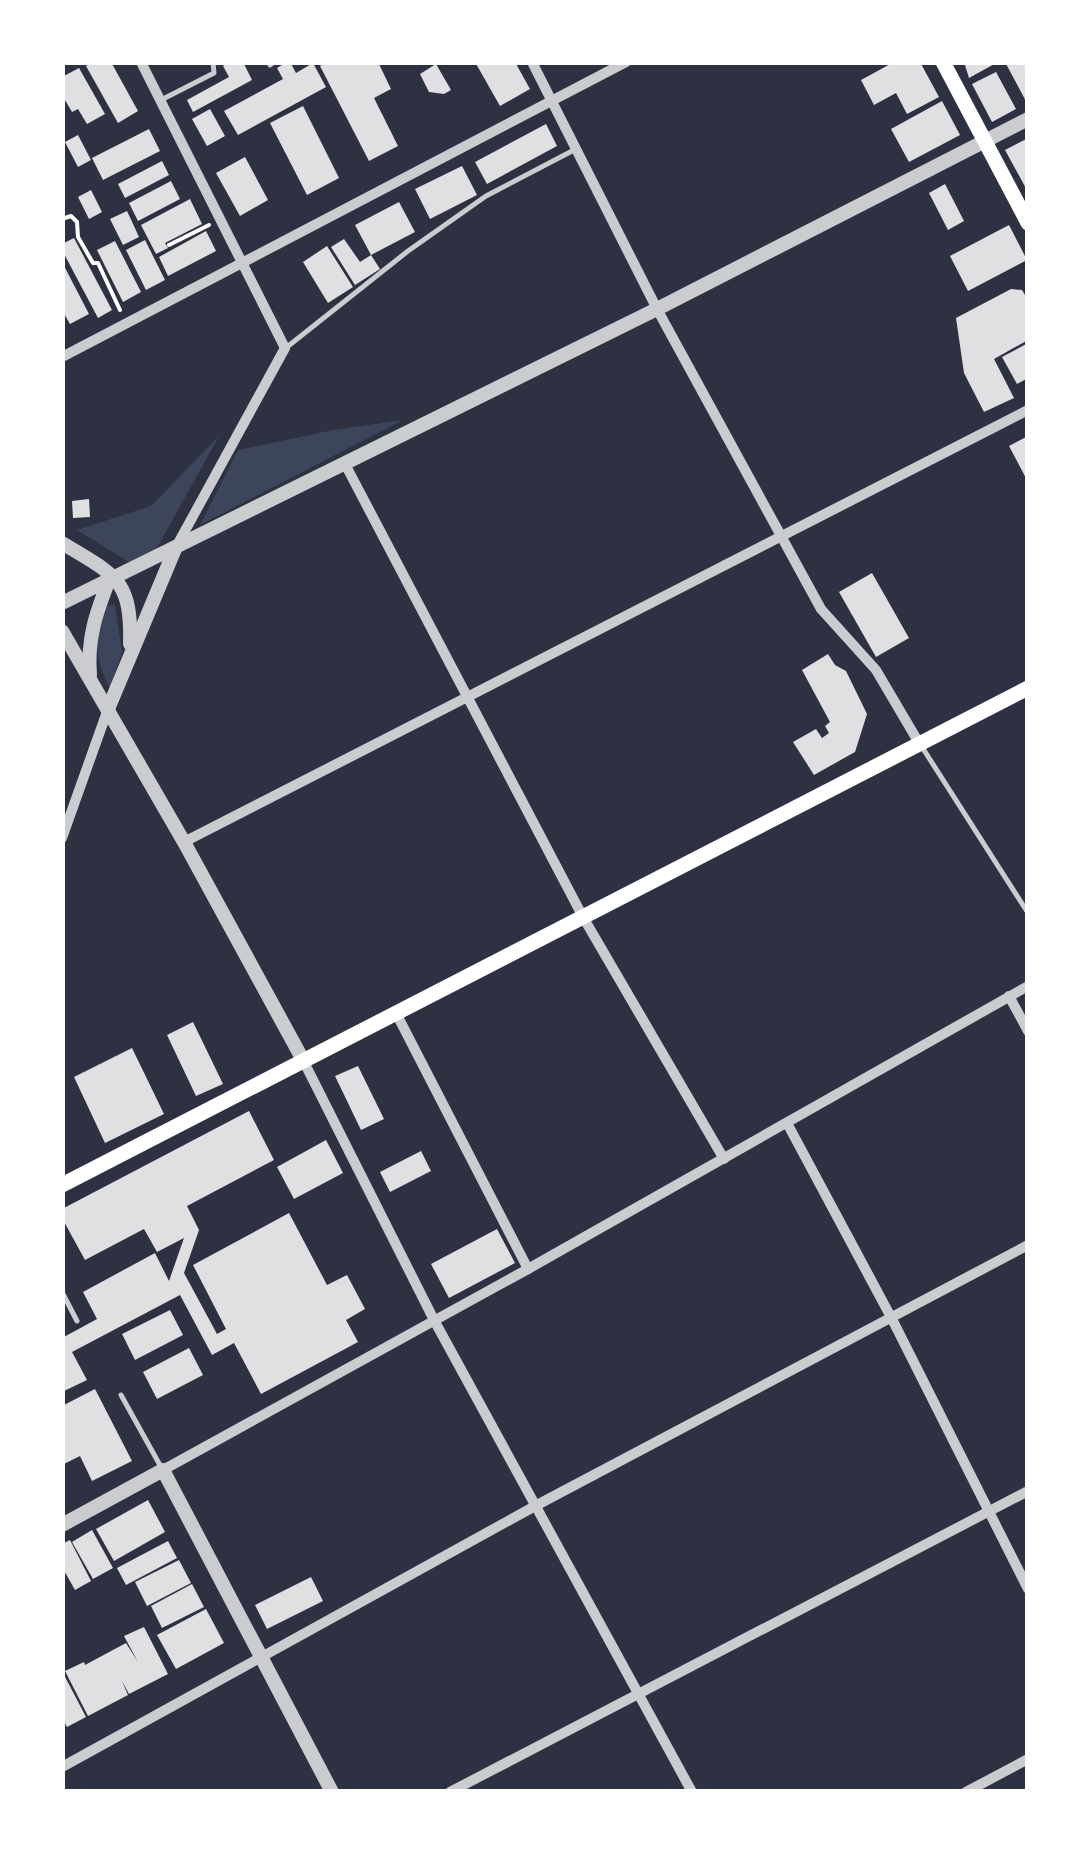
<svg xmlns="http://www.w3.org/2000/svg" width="1090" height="1854" font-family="'Source Sans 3',sans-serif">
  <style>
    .green { fill: #3c4559 }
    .building { fill: #e0e0e3 }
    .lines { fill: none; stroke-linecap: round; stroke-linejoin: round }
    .path { stroke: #fff; stroke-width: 4 }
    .service { stroke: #caccd0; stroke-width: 5 }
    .minor { stroke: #caccd0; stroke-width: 10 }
    .tertiary { stroke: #caccd0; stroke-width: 14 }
    .secondary { stroke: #fff; stroke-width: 15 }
  </style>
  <rect width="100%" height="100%" fill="#2d3142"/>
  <g class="green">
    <polygon points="403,420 200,525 238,450 333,430"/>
    <polygon points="219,436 157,548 129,562 77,530 151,506"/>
    <path d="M115,605l7,47 -12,37c-17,-36 -15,-46 -3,-83z"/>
  </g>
  <g class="building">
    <polygon points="92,62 111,62 138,111 118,123 86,66"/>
    <polygon points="229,62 243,62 252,80 193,112 187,100 229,77 223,66"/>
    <polygon points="287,62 290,62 296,73 313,63 326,87 238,135 224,111 283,79 277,68"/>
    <polygon points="327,62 378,62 391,89 374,98 398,146 369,161 320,66"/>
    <polygon points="475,62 515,62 530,89 500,106"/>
    <polygon points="894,62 920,62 939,97 907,114 896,93 874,105 861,80"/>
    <polygon points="964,62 998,62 969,78"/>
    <polygon points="1005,62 1028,62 1028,105"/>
    <polygon points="436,64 451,90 444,94 429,92 420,74"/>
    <polygon points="79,68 105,114 87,124 78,109 72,112 62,95 62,77"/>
    <polygon points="996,72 1016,109 992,122 972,84"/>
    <polygon points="942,101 960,135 909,162 891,129"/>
    <polygon points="303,106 339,178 307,195 270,123"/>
    <polygon points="210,109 225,136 207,146 192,119"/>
    <polygon points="546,124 557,146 487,184 475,162"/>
    <polygon points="149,129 160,151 103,180 92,158"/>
    <polygon points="78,135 91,160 78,167 65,142"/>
    <polygon points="1028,138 1028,192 1005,150"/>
    <polygon points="245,157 268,200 240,216 216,173"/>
    <polygon points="162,161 169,175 125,198 118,184"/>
    <polygon points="462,166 477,195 430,219 415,189"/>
    <polygon points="171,181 180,199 138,221 129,203"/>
    <polygon points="945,184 964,221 948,230 929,193"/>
    <polygon points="91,190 102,212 89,219 78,197"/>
    <polygon points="190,199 202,224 165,243 168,248 156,254 141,225"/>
    <polygon points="399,202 415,232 371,255 355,225"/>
    <polygon points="127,211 139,237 123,245 110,219"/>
    <polygon points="1009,225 1027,260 968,291 950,256"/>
    <polygon points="206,231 216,251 168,276 159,257"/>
    <polygon points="74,238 112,310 98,318 62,250 62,244"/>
    <polygon points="344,239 360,262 371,255 380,269 355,285 331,247"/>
    <polygon points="145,240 165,280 146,290 126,250"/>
    <polygon points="115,241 141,292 123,302 97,250"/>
    <polygon points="327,246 353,287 328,303 303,262"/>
    <polygon points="62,262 89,314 70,324 62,310"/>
    <polygon points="1011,289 1022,290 1028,300 1028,340 994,359 1014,398 984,412 964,373 956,318"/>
    <polygon points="1028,343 1028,378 1017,384 1002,357"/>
    <polygon points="1028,436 1028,482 1009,446"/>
    <polygon points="89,499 90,517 73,518 72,501"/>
    <polygon points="872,573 909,638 876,657 839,592"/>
    <polygon points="828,654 835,665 846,671 867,714 855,752 814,775 793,742 816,729 822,738 829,733 825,726 830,722 802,670"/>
    <polygon points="193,1022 223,1084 196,1096 167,1035"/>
    <polygon points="132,1048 164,1114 105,1143 74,1077"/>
    <polygon points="358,1066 384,1119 361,1130 335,1076"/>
    <polygon points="249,1111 274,1160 187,1206 199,1230 184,1273 217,1334 226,1329 193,1265 289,1213 327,1285 347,1275 365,1309 346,1320 358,1342 261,1394 234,1343 212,1355 180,1295 72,1352 87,1380 62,1392 62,1338 97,1319 83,1292 155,1253 169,1281 184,1238 157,1252 144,1229 85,1260 62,1218 62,1209"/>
    <polygon points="326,1140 343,1173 294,1199 277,1167"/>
    <polygon points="421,1151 431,1171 390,1192 380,1172"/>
    <polygon points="497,1229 515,1263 449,1298 431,1264"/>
    <polygon points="170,1310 183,1335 135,1360 122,1334"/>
    <polygon points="189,1348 203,1375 157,1399 143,1372"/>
    <polygon points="95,1389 132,1461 92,1481 80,1456 62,1465 62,1406"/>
    <polygon points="148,1500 165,1532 114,1561 96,1529"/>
    <polygon points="92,1530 113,1568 93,1579 72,1542"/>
    <polygon points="70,1540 91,1581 75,1590 62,1567 62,1544"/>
    <polygon points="168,1541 177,1558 126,1585 117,1568"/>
    <polygon points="179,1560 191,1583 147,1606 135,1582"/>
    <polygon points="311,1577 323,1601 267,1629 255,1605"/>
    <polygon points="192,1584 204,1607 162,1628 151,1606"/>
    <polygon points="206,1609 224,1643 176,1669 157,1635"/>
    <polygon points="144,1627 168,1674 129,1694 122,1681 128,1695 88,1716 65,1671 84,1662 85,1665 126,1643 138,1662 124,1636"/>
    <polygon points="62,1671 86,1717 67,1727 62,1718"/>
  </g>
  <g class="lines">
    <g class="path">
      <polyline points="62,219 71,216 77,222 78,237 93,263 98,263 120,310"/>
      <polyline points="169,245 209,225"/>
    </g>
    <g class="service">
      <polyline points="270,65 274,62"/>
      <polyline points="161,100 214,73 213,62"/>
      <polyline points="287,347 408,251 486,196 574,150"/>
      <polyline points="922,747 1028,913"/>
      <polyline points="62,1292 77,1321"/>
      <polyline points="121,1395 161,1467"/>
    </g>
    <g class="minor">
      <polyline points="141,62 285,348 175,549"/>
      <polyline points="532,62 657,309 821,609 876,670 919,743"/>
      <polyline points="62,357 626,62"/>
      <polyline points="345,464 583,917 724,1159"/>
      <polyline points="62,838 108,709"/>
      <polyline points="184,842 1028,410"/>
      <polyline points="1009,996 1028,1031"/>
      <polyline points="396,1013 528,1269"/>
      <polyline points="303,1060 434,1320 692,1792"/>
      <polyline points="787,1123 892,1319 1028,1589"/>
      <polyline points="163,1470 528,1269 1028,986"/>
      <polyline points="62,1767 537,1505 1028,1245"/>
      <polyline points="450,1792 1028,1491"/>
      <polyline points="966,1792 1028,1759"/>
    </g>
    <g class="tertiary">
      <path d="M62,543c52,32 70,35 68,101"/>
      <polyline points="62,603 657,309 1028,119"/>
      <polyline points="62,631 184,842 303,1060"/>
      <path d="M90,675c-3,-36 6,-62 19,-95"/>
      <polyline points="108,709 175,549"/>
      <polyline points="62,1525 163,1470 332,1792"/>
    </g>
    <g class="secondary">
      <polyline points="943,62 1028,223"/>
      <polyline points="62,1185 1028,688"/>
    </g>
  </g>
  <rect width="1090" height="1854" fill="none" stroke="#ffffff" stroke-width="130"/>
</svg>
